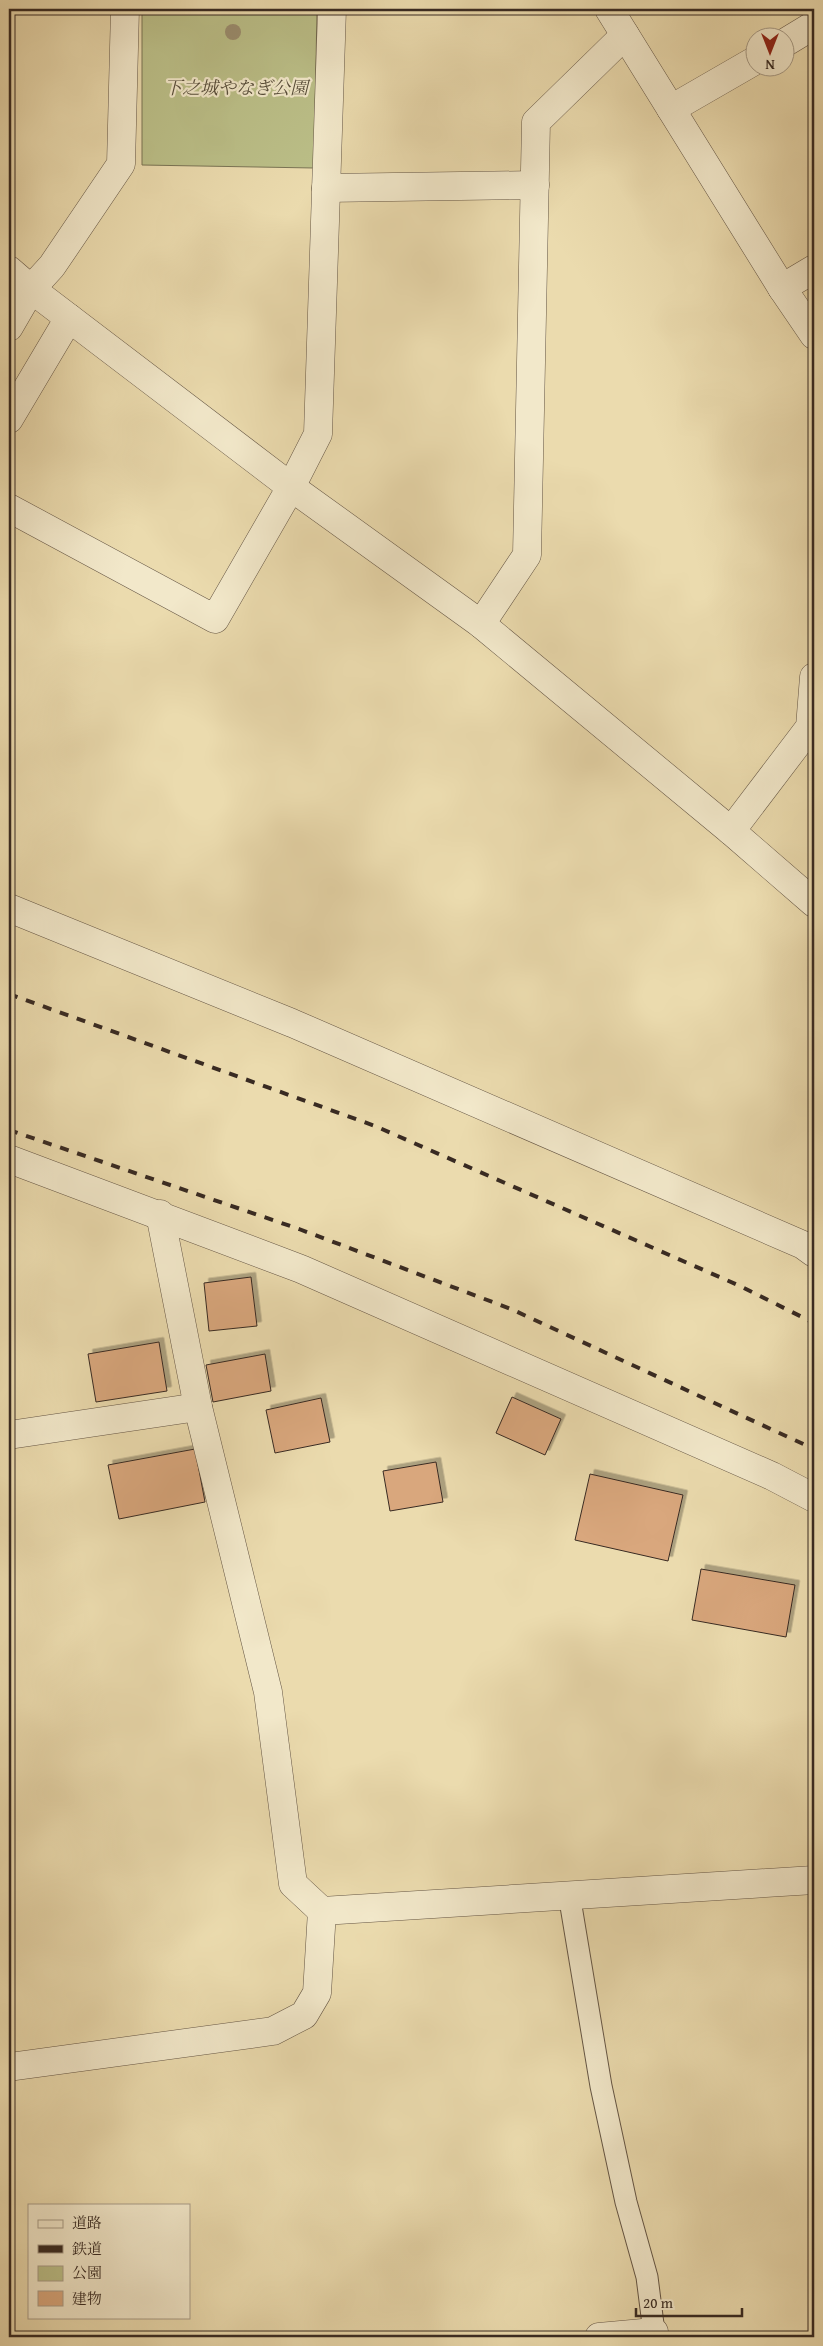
<svg xmlns="http://www.w3.org/2000/svg" width="823" height="2346" font-family="'Gentium Book Plus','Noto Serif JP',serif">
  <style>
    .green { fill: #bbbf88; stroke: #7a7455 }
    .building { fill: #d9a77d; stroke: #382a22; filter: url(#shadow) }
    .lines { fill: none; stroke-linecap: round; stroke-linejoin: round }
    .service-casing { stroke: #655645; stroke-width: 23 }
    .minor-casing { stroke: #655645; stroke-width: 29 }
    .tertiary-casing { stroke: #655645; stroke-width: 29 }
    .service { stroke: #f2e8ca; stroke-width: 21 }
    .minor { stroke: #f2e8ca; stroke-width: 28 }
    .tertiary { stroke: #f2e8ca; stroke-width: 28 }
    .rail { stroke: #382a22; stroke-width: 4; stroke-dasharray: 9 9; stroke-linecap: butt }
    .tree { fill: #9b8e6f }
    .labels { text-anchor: middle; stroke-width: 4.5; stroke-linejoin: round; paint-order: stroke }
    .park-label { font-size: 18px; font-style: italic; fill: #594f3c; stroke: #f2e8ca }
  </style>
  <defs>
    <filter id="shadow"><feDropShadow dx="4.5" dy="-4.5" stdDeviation="0" flood-color="#0004"/></filter>
  </defs>
  <rect width="100%" height="100%" fill="#ebdbae"/>
  <filter id="stains"><feTurbulence type="fractalNoise" baseFrequency=".004" numOctaves="4"/><feColorMatrix values="0 0 0 0 .2 0 0 0 0 .09 0 0 0 0 .02 0 0 0 .5 -.17"/></filter>
  <radialGradient id="worn" r=".72"><stop offset=".6" stop-color="#630" stop-opacity="0"/><stop offset="1" stop-color="#630" stop-opacity=".3"/></radialGradient>
  <polygon class="green" points="142,9 317,9 314,168 142,165"/>
  <g class="building">
    <polygon points="251,1277 257,1326 209,1331 204,1283"/>
    <polygon points="159,1342 167,1391 96,1402 88,1354"/>
    <polygon points="265,1354 271,1391 213,1402 206,1365"/>
    <polygon points="512,1397 561,1419 545,1455 496,1433"/>
    <polygon points="321,1398 330,1442 275,1453 266,1410"/>
    <polygon points="195,1449 205,1502 119,1519 108,1465"/>
    <polygon points="436,1462 443,1502 390,1511 383,1471"/>
    <polygon points="590,1474 683,1495 668,1561 575,1540"/>
    <polygon points="701,1569 795,1585 786,1637 692,1620"/>
  </g>
  <g class="lines">
    <g class="service-casing">
      <polyline id="service" points="569,1894 601,2086 626,2202 647,2277 654,2332"/>
    </g>
    <g class="minor-casing">
      <g id="minor">
        <polyline points="786,42 814,25"/>
        <polyline points="671,109 756,60"/>
        <polyline points="326,188 535,185"/>
        <polyline points="9,270 31,289 291,487 481,624 731,831 814,903"/>
        <polyline points="782,288 814,269"/>
        <polyline points="9,327 31,289 52,266 121,164 125,9"/>
        <polyline points="9,419 69,318"/>
        <polyline points="9,508 215,619 291,487 318,434 332,9"/>
        <polyline points="481,624 527,555 536,122 625,35"/>
        <polyline points="731,831 810,727 814,677"/>
        <polyline points="9,908 292,1023 803,1245 814,1253"/>
        <polyline points="9,1159 301,1269 772,1476 814,1498"/>
        <polyline points="160,1214 198,1407 268,1692 293,1884 322,1911 814,1880"/>
        <polyline points="9,1435 198,1407"/>
        <polyline points="9,2067 273,2031 304,2015 317,1993 322,1911"/>
        <polyline points="599,2337 654,2332"/>
      </g>
    </g>
    <g class="tertiary-casing">
      <polyline id="tertiary" points="609,9 782,288 814,335"/>
    </g>
    <use href="#service" class="service"/>
    <use href="#minor" class="minor"/>
    <use href="#tertiary" class="tertiary"/>
    <g class="rail">
      <polyline points="9,994 375,1126 740,1286 814,1323"/>
      <polyline points="9,1130 299,1229 511,1309 814,1449"/>
    </g>
  </g>
  <circle class="tree" cx="233" cy="32" r="8"/>
  <g class="labels">
    <g class="park-label">
      <text x="236" y="94">下之城やなぎ公園</text>
    </g>
  </g>
  <rect width="823" height="2346" fill="none" stroke="#ebdbae" stroke-width="30"/>
  <rect x="10" y="10" width="803" height="2326" fill="none" stroke="#382a22" stroke-width="2.5"/>
  <rect x="15" y="15" width="793" height="2316" fill="none" stroke="#382a22"/>
  <rect x="28" y="2204" width="162" height="115" fill="#f2e8ca" stroke="#a89c87"/>
  <rect x="38" y="2220" width="25" height="8" fill="#f2e8ca" stroke="#a89c87"/>
  <text x="72" y="2228" font-size="15" fill="#382a22">道路</text>
  <rect x="38" y="2245" width="25" height="8" fill="#382a22" stroke="#a89c87"/>
  <text x="72" y="2254" font-size="15" fill="#382a22">鉄道</text>
  <rect x="38" y="2266" width="25" height="15" fill="#bbbf88" stroke="#a89c87"/>
  <text x="72" y="2278" font-size="15" fill="#382a22">公園</text>
  <rect x="38" y="2291" width="25" height="15" fill="#d9a77d" stroke="#a89c87"/>
  <text x="72" y="2304" font-size="15" fill="#382a22">建物</text>
  <g transform="translate(770 52) rotate(180)"><circle r="24" fill="#f2e8ca" stroke="#a89c87"/>
  <path d="M0-4L9 19L0 12L-9 19Z" fill="#8f2418"/>
  <text y="-8" font-size="14" font-weight="bold" text-anchor="middle" fill="#382a22">N</text>
  </g>
  <path d="M636 2308v8h106v-8" fill="none" stroke="#382a22" stroke-width="2.5"/>
  <text x="643" y="2308" font-size="15" fill="#382a22" stroke="#f2e8ca" stroke-width="4" paint-order="stroke">20 m</text>
  <rect width="100%" height="100%" filter="url(#stains)"/>
  <rect width="100%" height="100%" fill="url(#worn)"/>
</svg>
